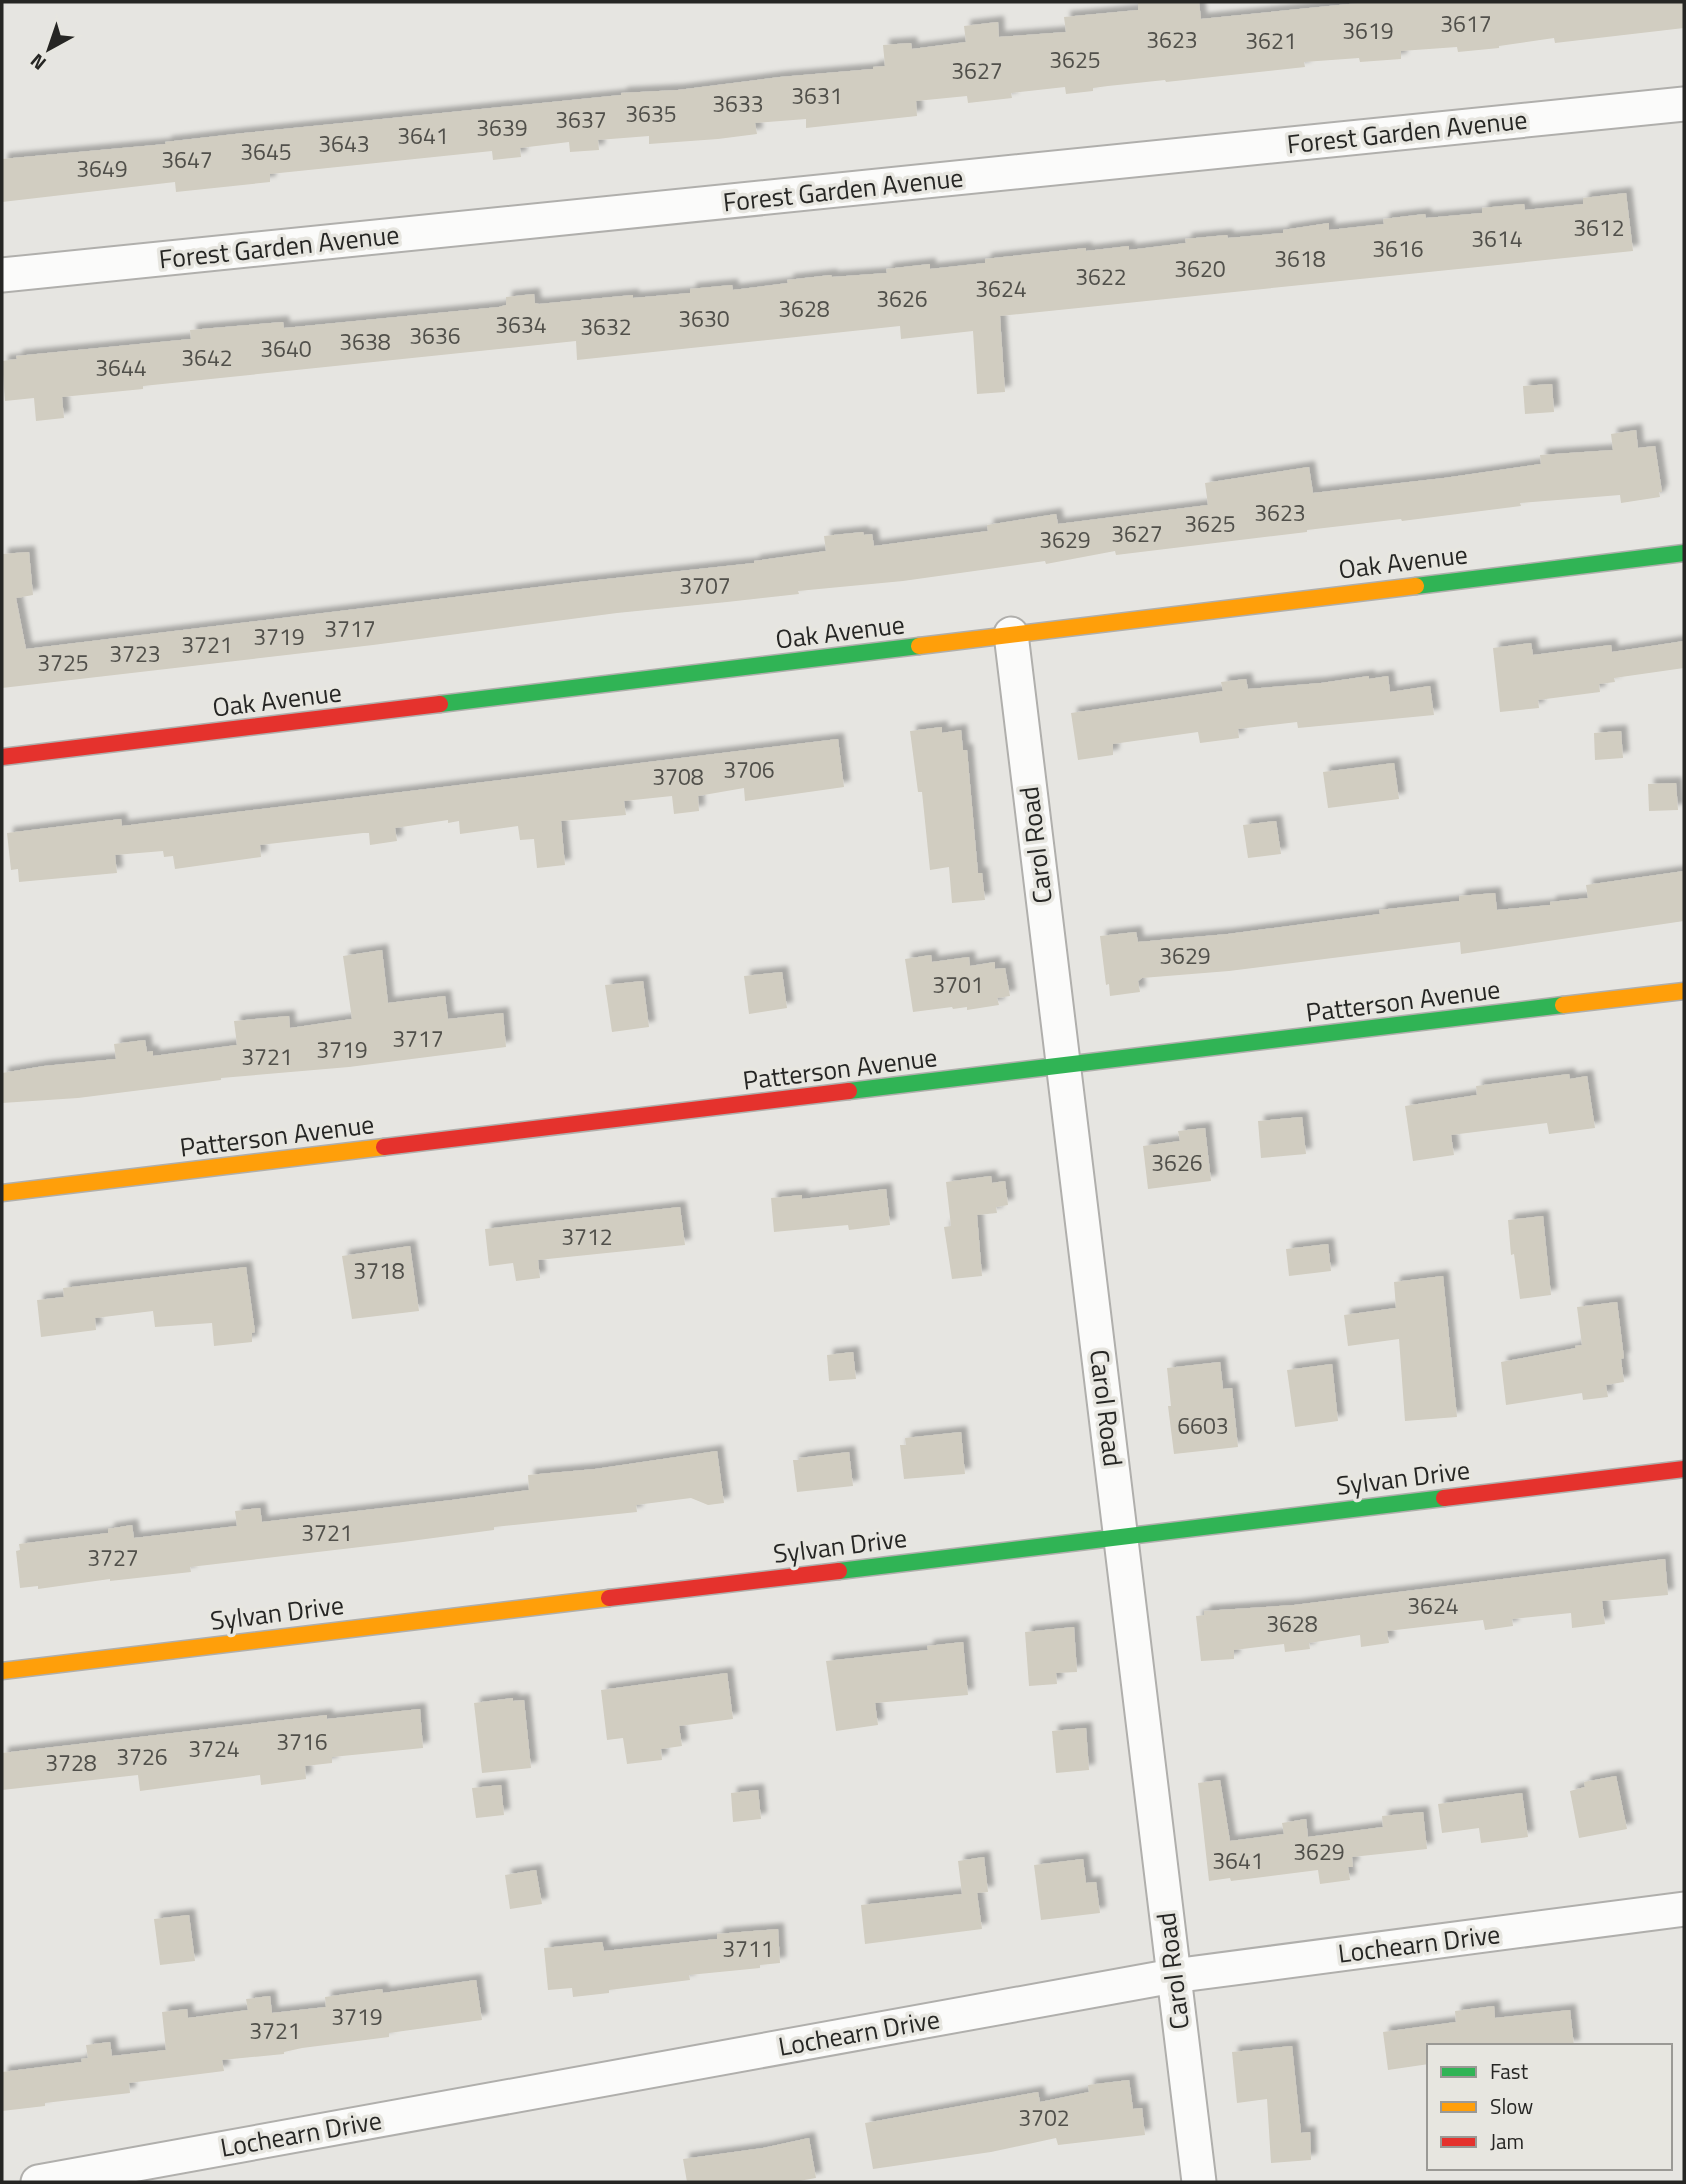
<svg xmlns="http://www.w3.org/2000/svg" width="1686" height="2184" font-family="'Titillium Web',sans-serif">
  <style>
    .building { fill: #d1cdc1; filter: url(#shadow) }
    .lines { fill: none; stroke-linecap: round; stroke-linejoin: round }
    .street-casing { stroke: #b0afac; stroke-width: 37 }
    .fast-casing { stroke: #b0afac; stroke-width: 19 }
    .slow-casing { stroke: #b0afac; stroke-width: 19 }
    .jam-casing { stroke: #b0afac; stroke-width: 19 }
    .street { stroke: #fbfbfa; stroke-width: 33 }
    .fast { stroke: #30b455; stroke-width: 16 }
    .slow { stroke: #ff9f0a; stroke-width: 16 }
    .jam { stroke: #e5322d; stroke-width: 16 }
    .labels { text-anchor: middle; stroke-width: 7; stroke-linejoin: round; paint-order: stroke }
    .number-label { font-size: 23px; fill: #51504b }
    .street-label { font-size: 26px; fill: #262624; stroke: #e7e6e0 }
  </style>
  <defs>
    <filter id="shadow"><feDropShadow dx="6" dy="-6" stdDeviation="2" flood-color="#0004"/></filter>
  </defs>
  <rect width="100%" height="100%" fill="#e6e5e1"/>
  <g class="building">
    <polygon points="1138,2 1199,2 1201,19 1369,2 1684,2 1684,28 1555,43 1554,38 1499,46 1499,48 1458,52 1457,47 1401,51 1401,59 1360,62 1359,58 1304,62 1305,67 1166,82 1165,80 1108,86 1093,88 1093,91 1066,94 1065,87 1011,93 1012,98 968,103 967,96 916,101 917,116 806,128 806,119 755,123 757,134 718,139 649,144 649,136 598,140 599,150 570,152 569,142 520,148 521,157 493,160 492,151 270,174 270,182 176,192 175,182 2,202 2,159 166,144 165,142 244,133 621,95 621,93 678,90 780,77 873,69 873,67 885,66 883,45 911,43 912,49 966,42 964,26 998,22 999,37 1066,32 1064,17 1138,10"/>
    <polygon points="1626,193 1633,251 1000,316 1005,392 977,394 973,331 901,339 900,326 577,360 576,341 143,386 143,389 62,397 64,418 36,421 34,398 5,401 2,361 17,359 16,356 191,339 190,330 283,322 284,328 499,307 506,305 506,297 534,294 535,303 539,304 633,295 633,298 690,293 690,289 732,285 733,290 788,283 787,280 831,275 832,277 887,273 886,269 930,264 930,269 985,263 985,259 1086,248 1086,251 1129,246 1129,250 1186,243 1185,239 1227,235 1228,238 1283,233 1283,230 1329,223 1329,230 1384,224 1383,219 1425,214 1426,218 1482,213 1482,208 1524,204 1525,210 1583,204 1583,198"/>
    <polygon points="1552,384 1554,412 1525,414 1523,386"/>
    <polygon points="1636,430 1638,448 1655,446 1662,492 1659,492 1660,497 1621,503 1620,495 1520,503 1521,506 1402,521 1401,519 1307,530 1307,532 1116,555 1115,551 1046,564 1045,561 903,581 798,591 799,594 727,602 617,613 373,645 2,688 2,554 29,552 33,595 16,598 26,649 579,582 754,563 754,561 826,551 824,536 863,532 864,535 872,534 874,546 988,531 987,525 1056,514 1058,524 1208,505 1205,483 1309,467 1313,493 1444,478 1541,464 1540,455 1613,450 1611,434"/>
    <polygon points="1684,641 1684,668 1614,678 1615,682 1599,684 1600,692 1538,700 1539,708 1500,712 1493,648 1531,643 1533,655 1611,645 1612,652"/>
    <polygon points="1369,676 1369,679 1388,676 1390,692 1430,686 1434,715 1298,728 1297,722 1238,729 1239,738 1200,743 1198,732 1113,744 1113,755 1078,760 1071,713 1223,691 1221,682 1246,679 1248,689 1321,683"/>
    <polygon points="942,727 942,733 961,730 963,750 967,750 978,873 982,873 985,900 952,903 949,867 930,870 922,792 918,792 910,731"/>
    <polygon points="1621,731 1623,758 1595,760 1594,733"/>
    <polygon points="838,739 844,787 745,801 744,788 698,796 699,811 674,814 672,796 624,801 626,815 561,821 565,865 537,868 534,839 520,840 518,826 460,834 459,821 448,823 448,820 395,828 397,841 370,845 369,833 363,833 260,845 261,857 175,869 173,856 164,857 163,851 115,855 117,873 19,882 18,869 11,870 7,833 121,819 122,826"/>
    <polygon points="1394,763 1399,799 1328,808 1323,772"/>
    <polygon points="1676,783 1678,810 1649,811 1648,784"/>
    <polygon points="1276,821 1281,854 1248,858 1243,825"/>
    <polygon points="1684,871 1684,921 1461,954 1460,942 1229,971 1142,978 1138,981 1140,992 1110,996 1109,984 1106,985 1100,936 1136,932 1138,942 1228,934 1380,914 1379,910 1459,901 1459,896 1495,893 1497,910 1550,905 1550,902 1588,898 1586,885"/>
    <polygon points="382,950 388,1003 445,996 448,1019 503,1013 506,1047 349,1067 221,1078 221,1080 78,1098 2,1103 2,1073 44,1066 116,1059 114,1044 145,1040 147,1052 153,1051 153,1056 237,1045 234,1021 289,1016 290,1028 352,1019 343,956"/>
    <polygon points="931,955 932,962 969,957 970,966 995,962 995,969 1005,968 1010,996 997,998 999,1005 967,1010 967,1007 953,1009 952,1007 913,1012 905,959"/>
    <polygon points="782,972 787,1008 749,1014 744,976"/>
    <polygon points="643,981 649,1027 612,1032 605,985"/>
    <polygon points="1569,1074 1570,1079 1587,1076 1595,1128 1549,1134 1547,1123 1451,1135 1454,1155 1413,1161 1405,1106 1477,1095 1476,1086"/>
    <polygon points="1302,1117 1306,1154 1261,1158 1258,1121"/>
    <polygon points="1205,1128 1211,1181 1148,1189 1143,1146 1180,1141 1178,1131"/>
    <polygon points="991,1176 992,1183 1005,1181 1008,1205 996,1207 997,1213 977,1215 982,1276 952,1279 944,1227 951,1226 946,1182"/>
    <polygon points="886,1189 890,1225 849,1230 848,1225 774,1232 771,1198 802,1195 802,1199"/>
    <polygon points="680,1207 685,1245 538,1260 540,1278 516,1281 513,1263 489,1266 485,1229"/>
    <polygon points="1543,1216 1551,1295 1520,1299 1514,1254 1511,1255 1508,1220"/>
    <polygon points="1328,1244 1331,1271 1289,1276 1286,1249"/>
    <polygon points="410,1246 419,1311 352,1319 342,1256"/>
    <polygon points="246,1267 255,1332 252,1333 252,1342 214,1346 212,1323 155,1327 153,1311 95,1318 96,1330 41,1337 37,1300 64,1297 63,1288"/>
    <polygon points="1443,1276 1457,1417 1405,1421 1399,1339 1348,1346 1344,1315 1396,1308 1394,1282"/>
    <polygon points="1617,1302 1624,1358 1621,1359 1624,1382 1606,1385 1608,1397 1583,1400 1582,1393 1506,1405 1501,1362 1576,1348 1575,1346 1582,1345 1577,1307"/>
    <polygon points="853,1352 856,1379 829,1381 827,1355"/>
    <polygon points="1220,1362 1223,1389 1232,1388 1238,1447 1174,1454 1168,1406 1171,1406 1167,1368"/>
    <polygon points="1332,1364 1338,1421 1295,1427 1287,1370"/>
    <polygon points="961,1432 965,1474 904,1479 900,1445 906,1445 905,1438"/>
    <polygon points="717,1451 724,1503 708,1505 691,1498 636,1505 637,1512 494,1527 494,1530 403,1542 190,1567 191,1572 110,1581 110,1579 38,1589 38,1586 20,1588 16,1551 20,1550 19,1544 108,1533 108,1529 132,1525 134,1538 237,1526 235,1511 260,1508 262,1522 452,1500 529,1490 528,1475 595,1469"/>
    <polygon points="849,1452 853,1486 797,1492 793,1460 799,1460 799,1458"/>
    <polygon points="1665,1559 1668,1595 1602,1601 1605,1624 1572,1628 1571,1613 1512,1619 1513,1626 1485,1630 1483,1620 1387,1631 1389,1643 1361,1647 1360,1635 1309,1643 1310,1649 1285,1652 1284,1644 1234,1650 1234,1659 1201,1661 1196,1616 1204,1615 1204,1611 1294,1605"/>
    <polygon points="1074,1627 1077,1672 1056,1673 1057,1684 1029,1686 1025,1632"/>
    <polygon points="963,1642 968,1695 875,1703 878,1725 836,1731 826,1661 928,1650 927,1646"/>
    <polygon points="727,1673 733,1719 679,1726 682,1746 661,1749 662,1760 627,1764 623,1738 607,1740 601,1690"/>
    <polygon points="513,1698 513,1701 524,1700 531,1768 482,1773 474,1703"/>
    <polygon points="420,1709 423,1748 332,1757 332,1763 305,1766 306,1779 261,1785 260,1775 140,1791 138,1775 2,1790 2,1753 327,1715 327,1719"/>
    <polygon points="1086,1728 1089,1770 1056,1773 1052,1731"/>
    <polygon points="1616,1776 1627,1829 1579,1838 1570,1791 1585,1787 1584,1782"/>
    <polygon points="1220,1780 1230,1841 1284,1834 1282,1823 1306,1819 1308,1837 1383,1827 1382,1816 1423,1812 1427,1849 1352,1857 1353,1867 1348,1867 1350,1880 1320,1884 1318,1870 1231,1881 1230,1878 1209,1881 1198,1783"/>
    <polygon points="501,1785 504,1815 476,1818 472,1788"/>
    <polygon points="758,1790 761,1819 733,1822 731,1793"/>
    <polygon points="1522,1793 1528,1837 1481,1843 1479,1828 1442,1833 1438,1804"/>
    <polygon points="984,1857 988,1892 977,1893 982,1929 865,1944 861,1905 962,1894 958,1861"/>
    <polygon points="1083,1859 1086,1883 1096,1882 1100,1913 1041,1920 1034,1865"/>
    <polygon points="536,1870 542,1904 510,1909 505,1875"/>
    <polygon points="189,1915 195,1961 160,1965 154,1919"/>
    <polygon points="778,1929 780,1963 760,1965 760,1968 689,1975 690,1980 609,1990 609,1993 573,1997 572,1988 548,1990 544,1948 602,1942 604,1951 717,1939 717,1934"/>
    <polygon points="476,1980 482,2020 389,2033 389,2037 302,2048 284,2052 284,2054 222,2060 224,2071 129,2083 130,2093 45,2103 45,2106 2,2111 2,2072 82,2062 81,2059 88,2058 86,2045 110,2042 112,2056 166,2050 162,2012 187,2009 188,2018 248,2010 246,1999 270,1996 272,2013 326,2007 325,1997 382,1989 383,1993"/>
    <polygon points="1494,2006 1495,2018 1570,2010 1574,2046 1429,2046 1429,2064 1388,2070 1383,2032 1456,2022 1455,2011"/>
    <polygon points="1292,2046 1301,2133 1310,2132 1311,2160 1271,2163 1267,2099 1237,2103 1232,2052"/>
    <polygon points="1129,2080 1133,2109 1142,2108 1145,2135 1058,2145 1056,2138 991,2152 873,2169 865,2123 1038,2092 1040,2102 1089,2092 1088,2085"/>
    <polygon points="809,2138 816,2178 793,2182 687,2182 683,2159 763,2148"/>
  </g>
  <g class="lines">
    <g class="street-casing">
      <g id="street">
        <polyline points="2,275 1684,104"/>
        <polyline points="1011,634 1199,2182"/>
        <polyline points="38,2182 1173,1976 1684,1909"/>
      </g>
    </g>
    <g class="fast-casing">
      <g id="fast">
        <polyline points="1416,586 1684,553"/>
        <polyline points="440,704 919,646"/>
        <polyline points="849,1091 1563,1005"/>
        <polyline points="839,1571 1444,1498"/>
      </g>
    </g>
    <g class="slow-casing">
      <g id="slow">
        <polyline points="919,646 1416,586"/>
        <polyline points="1563,1005 1684,991"/>
        <polyline points="2,1193 384,1147"/>
        <polyline points="2,1671 609,1598"/>
      </g>
    </g>
    <g class="jam-casing">
      <g id="jam">
        <polyline points="2,757 440,704"/>
        <polyline points="384,1147 849,1091"/>
        <polyline points="1444,1498 1684,1469"/>
        <polyline points="609,1598 839,1571"/>
      </g>
    </g>
    <use href="#street" class="street"/>
    <use href="#fast" class="fast"/>
    <use href="#slow" class="slow"/>
    <use href="#jam" class="jam"/>
  </g>
  <g class="labels">
    <g class="number-label">
      <text x="1466" y="32">3617</text>
      <text x="1368" y="39">3619</text>
      <text x="1172" y="48">3623</text>
      <text x="1271" y="49">3621</text>
      <text x="1075" y="68">3625</text>
      <text x="977" y="79">3627</text>
      <text x="817" y="104">3631</text>
      <text x="738" y="112">3633</text>
      <text x="651" y="122">3635</text>
      <text x="581" y="128">3637</text>
      <text x="502" y="136">3639</text>
      <text x="423" y="144">3641</text>
      <text x="344" y="152">3643</text>
      <text x="266" y="160">3645</text>
      <text x="187" y="168">3647</text>
      <text x="102" y="177">3649</text>
      <text x="1599" y="236">3612</text>
      <text x="1497" y="247">3614</text>
      <text x="1398" y="257">3616</text>
      <text x="1300" y="267">3618</text>
      <text x="1200" y="277">3620</text>
      <text x="1101" y="285">3622</text>
      <text x="1001" y="297">3624</text>
      <text x="902" y="307">3626</text>
      <text x="804" y="317">3628</text>
      <text x="704" y="327">3630</text>
      <text x="521" y="333">3634</text>
      <text x="606" y="335">3632</text>
      <text x="435" y="344">3636</text>
      <text x="365" y="350">3638</text>
      <text x="286" y="357">3640</text>
      <text x="207" y="366">3642</text>
      <text x="121" y="376">3644</text>
      <text x="1280" y="521">3623</text>
      <text x="1210" y="532">3625</text>
      <text x="1137" y="542">3627</text>
      <text x="1065" y="548">3629</text>
      <text x="705" y="594">3707</text>
      <text x="350" y="637">3717</text>
      <text x="279" y="645">3719</text>
      <text x="207" y="653">3721</text>
      <text x="135" y="662">3723</text>
      <text x="63" y="671">3725</text>
      <text x="749" y="778">3706</text>
      <text x="678" y="785">3708</text>
      <text x="1185" y="964">3629</text>
      <text x="958" y="993">3701</text>
      <text x="418" y="1047">3717</text>
      <text x="342" y="1058">3719</text>
      <text x="267" y="1065">3721</text>
      <text x="1177" y="1171">3626</text>
      <text x="587" y="1245">3712</text>
      <text x="379" y="1279">3718</text>
      <text x="1203" y="1434">6603</text>
      <text x="327" y="1541">3721</text>
      <text x="113" y="1566">3727</text>
      <text x="1433" y="1614">3624</text>
      <text x="1292" y="1632">3628</text>
      <text x="302" y="1750">3716</text>
      <text x="214" y="1757">3724</text>
      <text x="142" y="1765">3726</text>
      <text x="71" y="1771">3728</text>
      <text x="1319" y="1860">3629</text>
      <text x="1238" y="1869">3641</text>
      <text x="748" y="1957">3711</text>
      <text x="357" y="2025">3719</text>
      <text x="275" y="2039">3721</text>
      <text x="1044" y="2126">3702</text>
    </g>
    <g class="street-label">
      <text transform="translate(1407 132) rotate(-6)" y="9">Forest Garden Avenue</text>
      <text transform="translate(843 190) rotate(-6)" y="9">Forest Garden Avenue</text>
      <text transform="translate(279 247) rotate(-6)" y="9">Forest Garden Avenue</text>
      <text transform="translate(1403 562) rotate(-7)" y="9">Oak Avenue</text>
      <text transform="translate(840 632) rotate(-7)" y="9">Oak Avenue</text>
      <text transform="translate(277 700) rotate(-7)" y="9">Oak Avenue</text>
      <text transform="translate(1036 845) rotate(-97)" y="9">Carol Road</text>
      <text transform="translate(1403 1001) rotate(-7)" y="9">Patterson Avenue</text>
      <text transform="translate(840 1069) rotate(-7)" y="9">Patterson Avenue</text>
      <text transform="translate(277 1136) rotate(-7)" y="9">Patterson Avenue</text>
      <text transform="translate(1106 1408) rotate(83)" y="9">Carol Road</text>
      <text transform="translate(1403 1478) rotate(-7)" y="9">Sylvan Drive</text>
      <text transform="translate(840 1546) rotate(-7)" y="9">Sylvan Drive</text>
      <text transform="translate(277 1613) rotate(-7)" y="9">Sylvan Drive</text>
      <text transform="translate(1419 1944) rotate(-7)" y="9">Lochearn Drive</text>
      <text transform="translate(1173 1971) rotate(-97)" y="9">Carol Road</text>
      <text transform="translate(859 2033) rotate(-10)" y="9">Lochearn Drive</text>
      <text transform="translate(301 2134) rotate(-10)" y="9">Lochearn Drive</text>
    </g>
  </g>
  <rect width="1686" height="2184" fill="none" stroke="#262624" stroke-width="7"/>
  <rect x="1427" y="2044" width="245" height="126" fill="#e7e6e0" stroke="#9a9995" stroke-width="2"/>
  <rect x="1441" y="2067" width="35" height="10" fill="#30b455" stroke="#9a9995" stroke-width="2"/>
  <text x="1490" y="2079" font-size="21" fill="#262624">Fast</text>
  <rect x="1441" y="2102" width="35" height="10" fill="#ff9f0a" stroke="#9a9995" stroke-width="2"/>
  <text x="1490" y="2114" font-size="21" fill="#262624">Slow</text>
  <rect x="1441" y="2137" width="35" height="10" fill="#e5322d" stroke="#9a9995" stroke-width="2"/>
  <text x="1490" y="2149" font-size="21" fill="#262624">Jam</text>
  <g transform="translate(49 49) rotate(220)" stroke="#e7e6e0" stroke-width="5" paint-order="stroke">
  <path d="M0-5L12 26L0 18L-12 26Z" fill="#262624"/>
  <text y="-10" font-size="19" font-weight="bold" text-anchor="middle" fill="#262624">N</text>
  </g>
</svg>
